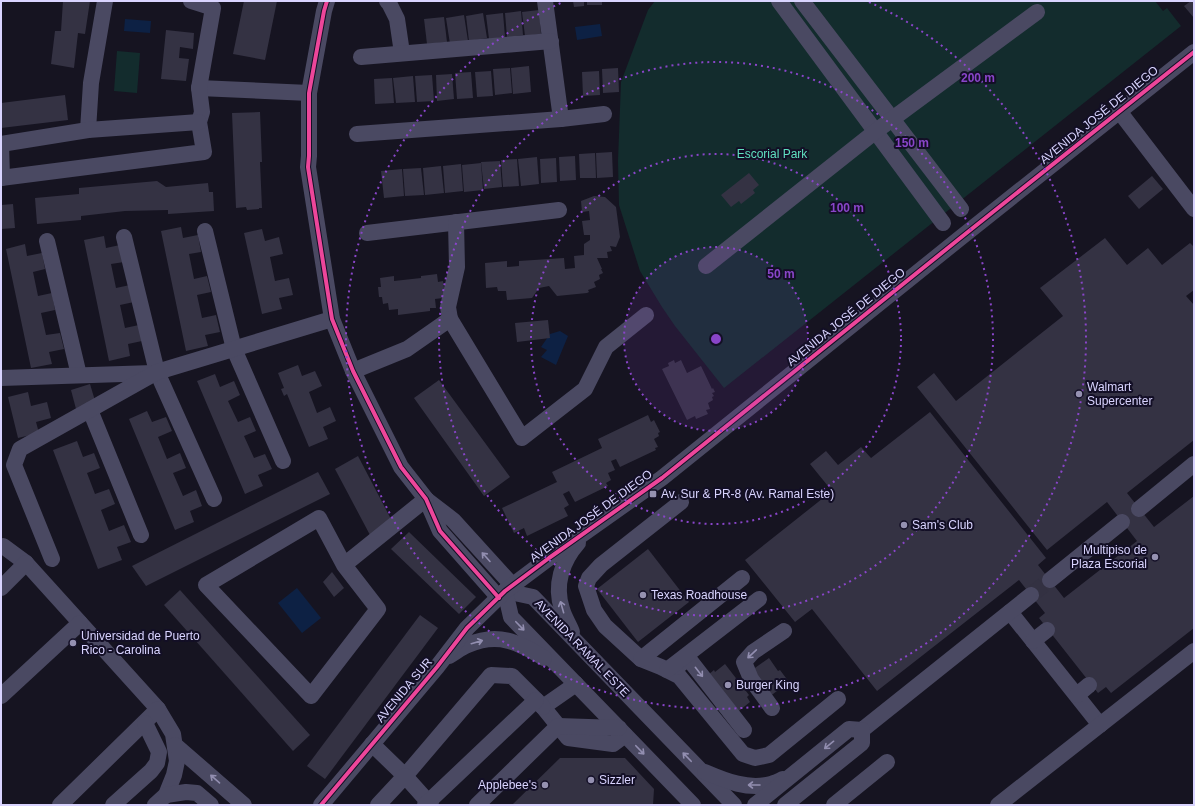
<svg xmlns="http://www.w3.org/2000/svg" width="1195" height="806" font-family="Helvetica,sans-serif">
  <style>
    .green { fill: #132c2d }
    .water { fill: #0d2144 }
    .building { fill: #343243 }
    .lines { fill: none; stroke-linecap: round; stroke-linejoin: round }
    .minor-tunnel { stroke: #333142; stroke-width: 16; stroke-dasharray: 16 8; stroke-linecap: butt }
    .minor { stroke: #4a4962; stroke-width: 16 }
    .cycleway-casing { stroke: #130f26; stroke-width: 6 }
    .cycleway { stroke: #ed469a; stroke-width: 4 }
    .oneway { stroke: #928eb0 }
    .ring { fill: none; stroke: #8945c9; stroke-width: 2; stroke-dasharray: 2 4 }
    .poi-dot { fill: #9591b1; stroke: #130f26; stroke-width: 1.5 }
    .labels { text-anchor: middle; stroke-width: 4; stroke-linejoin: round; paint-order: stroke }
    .street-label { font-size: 12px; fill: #d9d4ff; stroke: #130f26 }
    .park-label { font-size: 12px; fill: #5fe0c0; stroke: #130f26 }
    .poi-label { font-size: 12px; fill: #d9d4ff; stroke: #130f26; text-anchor: start }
    .centre { fill: #8945c9; stroke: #130f26; stroke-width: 2 }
    .ring-label { font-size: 12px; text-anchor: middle; font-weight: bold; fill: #8945c9; stroke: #130f26; stroke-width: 4; stroke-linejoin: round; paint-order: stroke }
  </style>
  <rect width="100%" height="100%" fill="#161421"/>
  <g class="green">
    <polygon points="655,1 1155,1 1163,11 1167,8 1181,26 724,388 675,326 662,307 640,271 619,205 618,161 621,82 648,10"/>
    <polygon points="117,51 140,53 137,93 114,91"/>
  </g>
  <g class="water">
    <polygon points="125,19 151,21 150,33 124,31"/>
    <polygon points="600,24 602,36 577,40 575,27"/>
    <polygon points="560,331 568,336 556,365 541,357 547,350 541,347 550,334"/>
    <polygon points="297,588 321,618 302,633 278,603"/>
  </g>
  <g class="building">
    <polygon points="63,1 90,1 85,34 78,33 74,68 51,64 55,31 61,31"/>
    <polygon points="244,1 277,1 265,60 233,54"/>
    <polygon points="573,1 584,1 584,6 574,7"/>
    <rect x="587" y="1" width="15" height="4"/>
    <polygon points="1191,1 1194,1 1194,18 1184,6"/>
    <polygon points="539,10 541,34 525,36 522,12"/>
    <polygon points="521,11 523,35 507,37 505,13"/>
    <polygon points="483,13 487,38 469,41 466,16"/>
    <polygon points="503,13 505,37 489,39 486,15"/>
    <polygon points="464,15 468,41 450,44 446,18"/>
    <polygon points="444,17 447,42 427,44 424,19"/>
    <polygon points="166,30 194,33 193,49 180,47 179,58 189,59 186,81 161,79"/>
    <polygon points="529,66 531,92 513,94 511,68"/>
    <polygon points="510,68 512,93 495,95 493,69"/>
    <polygon points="618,68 619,92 603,93 602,69"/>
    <polygon points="491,71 493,96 477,97 475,72"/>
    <polygon points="599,71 600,95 583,96 582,72"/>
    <polygon points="471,72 473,98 457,99 455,73"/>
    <polygon points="452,74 454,99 437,101 436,75"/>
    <polygon points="432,75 434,101 417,102 415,76"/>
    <polygon points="413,76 415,102 396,103 393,78"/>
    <polygon points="392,78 394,103 375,104 374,79"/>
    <polygon points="65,95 68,120 1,128 1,103"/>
    <polygon points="260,112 262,162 260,162 262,208 259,208 259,209 247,210 246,207 236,208 232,113"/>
    <polygon points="612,152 613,177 597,178 596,153"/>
    <polygon points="595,153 596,178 580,178 579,154"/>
    <polygon points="575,156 576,180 560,181 559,157"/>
    <polygon points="537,157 539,184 521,186 518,159"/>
    <polygon points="556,158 557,182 541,183 540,159"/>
    <polygon points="517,159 519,186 503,187 501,160"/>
    <polygon points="500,161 502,187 484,189 481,162"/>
    <polygon points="481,163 483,190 464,192 462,165"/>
    <polygon points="461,164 463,191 445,193 443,166"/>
    <polygon points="441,166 444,193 425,195 423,168"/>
    <polygon points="421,168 424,195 405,196 403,169"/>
    <polygon points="402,169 404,196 384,198 381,171"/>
    <polygon points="749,173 759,185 753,190 755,193 741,204 739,201 731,207 721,195"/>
    <polygon points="1152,176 1163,189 1139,209 1128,196"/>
    <polygon points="157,181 166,187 208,183 209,192 213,192 214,211 168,214 168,210 125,211 81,216 81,220 37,224 35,198 79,194 79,188"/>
    <polygon points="594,196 605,197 616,207 620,237 616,247 610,246 612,251 607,252 608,258 597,258 602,269 601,269 603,273 599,275 600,279 594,282 596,287 588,290 589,292 587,293 557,296 549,286 539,288 532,298 507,300 506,291 498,291 497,287 486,288 485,263 507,261 507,267 519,266 519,261 564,258 565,269 575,268 574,256 584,255 584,244 590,240 590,235 584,235 582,221 590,220 589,211 582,212 581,201"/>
    <polygon points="13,204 15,228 1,229 1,205"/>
    <polygon points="181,227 183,238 198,235 201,252 189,254 194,279 207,276 211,292 197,295 202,318 216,315 220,332 205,335 208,346 186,351 161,231"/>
    <polygon points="262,229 265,241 279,237 283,254 270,257 275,281 289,278 293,295 279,298 282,309 262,314 244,233"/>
    <polygon points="104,236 106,248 120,245 124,262 111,264 116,288 130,285 134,302 120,305 125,328 139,325 142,341 128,344 130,356 109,361 84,240"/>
    <polygon points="1105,238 1127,265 1148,248 1162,265 1190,243 1194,247 1194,290 1186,296 1194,305 1194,440 1127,493 1154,527 1194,496 1194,628 1111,693 1106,687 1098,693 1039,618 1045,613 1019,580 877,691 812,609 795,622 745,560 832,491 810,464 826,451 838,465 861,447 871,458 930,412 1046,558 1038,565 1064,598 1137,541 1107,502 1047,550 917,387 934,373 956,401 1063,316 1040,288"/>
    <polygon points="25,244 27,256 42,253 45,269 33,272 38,296 52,293 55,310 41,313 46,335 60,333 64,349 49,352 52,364 31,368 6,249"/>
    <polygon points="437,274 438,282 443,281 445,295 443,298 435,299 436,308 430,308 430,311 398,315 398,309 389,310 388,303 383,304 382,297 379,297 378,287 381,287 380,278 394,276 394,281 421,278 421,276"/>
    <polygon points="548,320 550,338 517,342 515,323"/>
    <polygon points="674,360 675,363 681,360 687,373 701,366 712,389 713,388 715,392 712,393 714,396 712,397 713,400 708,403 710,409 706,410 708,414 696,419 695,416 687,420 662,369 669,366 668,363"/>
    <polygon points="298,365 302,376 315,371 322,386 309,392 317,413 330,407 336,421 323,427 328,439 309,447 287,394 284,396 281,389 284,388 278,373"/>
    <polygon points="215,374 220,387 234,381 240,395 228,401 238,422 250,417 256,431 244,436 254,458 265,454 272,469 258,475 263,486 245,494 197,381"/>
    <polygon points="439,380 510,477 484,496 414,398"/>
    <polygon points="90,384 96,404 76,409 71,390"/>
    <polygon points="28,392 31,406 47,402 51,418 36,422 39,433 18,438 8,397"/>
    <polygon points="147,411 152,422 166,417 172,431 158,437 167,459 180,453 186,468 173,473 183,496 196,490 202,506 190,511 194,522 175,530 129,419"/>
    <polygon points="648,415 651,422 654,420 660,432 658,433 659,436 654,439 658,447 655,448 656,450 620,467 616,459 611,461 615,470 608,473 611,480 606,483 608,486 575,502 569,491 563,494 569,505 564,508 568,516 527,536 524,528 514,533 502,508 557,482 552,472 602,448 598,439"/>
    <polygon points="77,441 83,457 94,453 100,468 87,473 95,494 109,489 115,504 101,510 109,531 124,525 131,542 117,547 122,560 98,569 53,450"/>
    <polygon points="358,456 393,523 370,535 335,469"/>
    <polygon points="318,472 330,494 146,586 132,566"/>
    <polygon points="409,532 476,597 459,614 391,549"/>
    <polygon points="648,549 689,602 638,642 597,589"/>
    <polygon points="332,572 344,588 334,597 323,582"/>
    <polygon points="180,590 310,735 293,751 164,605"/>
    <polygon points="420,615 438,628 325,779 307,766"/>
    <polygon points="769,658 778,671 780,670 789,682 769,697 752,670"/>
    <polygon points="725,664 749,695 747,697 750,702 735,714 708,675 714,670 715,672"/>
    <polygon points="560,758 625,758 654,789 653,805 512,805"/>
  </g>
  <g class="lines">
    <polyline class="minor-tunnel" points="1031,595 1050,580"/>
    <g class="minor">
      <polyline points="327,1 324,11 309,93 309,156 308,167 332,319 353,371 401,467 426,499 440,531 499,598"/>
      <polyline points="387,1 389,3 397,19 402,53"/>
      <polyline points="545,1 561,119"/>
      <polyline points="779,1 943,223"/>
      <polyline points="802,1 961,209"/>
      <polyline points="361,57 551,41"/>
      <polyline points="199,88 309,93"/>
      <polyline points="1119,111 1194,209"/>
      <polyline points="88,130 91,83 105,1"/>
      <polyline points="357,134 561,119 604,114"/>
      <polyline points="1,178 204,152 199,122 202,112 199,88 213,8 191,1"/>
      <polyline points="2,178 1,144 88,130 199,122"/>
      <polyline points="205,231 234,349 283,461"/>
      <polyline points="367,233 559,210"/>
      <polyline points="124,237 157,372 214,499"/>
      <polyline points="47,241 79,375"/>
      <polyline points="706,266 876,131 1037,12"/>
      <polyline points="450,319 448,307 457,267 456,222"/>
      <polyline points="353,371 407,349 450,319 522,438 585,389 606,347 646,315"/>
      <polyline points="1,378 153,373"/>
      <polyline points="90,410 141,535"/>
      <polyline points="427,500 453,520 513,586"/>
      <polyline points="681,502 601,565 589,578 586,586 594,610 605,626 641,659 661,667 679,676 743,754 755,758 769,755 838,699"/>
      <polyline points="1139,509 1194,464"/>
      <polyline points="1,547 3,546 26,563 158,709 173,734 177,761 174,775 166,795 155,805"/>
      <polyline points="52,559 14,465 20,449 157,372 332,319"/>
      <polyline points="344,565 378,609 311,696 206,585 319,518 344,565 426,499"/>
      <polyline points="1050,580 1122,522"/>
      <polyline points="1,588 26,563"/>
      <polyline points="505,591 533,597 734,805"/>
      <polyline points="505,591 511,617 693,805"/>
      <polyline points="1010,612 1100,725"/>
      <path d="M572,632c-3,-8 -8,-15 -10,-23 -8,-24 0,-48 16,-66"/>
      <polyline points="1033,641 1047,630"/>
      <path d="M449,656c7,-4 13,-9 19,-11 30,-13 50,-3 76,13"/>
      <polyline points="641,659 742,578"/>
      <polyline points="677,667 688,658 744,730"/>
      <polyline points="667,670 759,599"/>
      <polyline points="576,684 543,707 568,738 613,744 625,735"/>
      <polyline points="1077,695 1089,685"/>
      <polyline points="1,696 80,623"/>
      <polyline points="772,708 751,679 744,662 753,652 784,631"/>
      <polyline points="372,744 405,776 491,675 512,676 543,707"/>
      <polyline points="175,745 244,805"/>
      <path d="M705,772c21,9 43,18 66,12 4,-1 8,-3 12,-5"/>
      <polyline points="166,795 186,792 197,793 211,805"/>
      <polyline points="60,805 158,709"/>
      <polyline points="113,805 151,771 157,763 159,752 145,723"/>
      <polyline points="321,805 437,667 467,628 505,591 549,558 662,478 959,239 1194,52"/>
      <polyline points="378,805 405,776 431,805"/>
      <polyline points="425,805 536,700"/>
      <polyline points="477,805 558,726 619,728"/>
      <polyline points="755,805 849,729 862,730 1031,595"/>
      <polyline points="785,805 862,743 862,730"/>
      <polyline points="834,805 887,762"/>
      <polyline points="998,805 1194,651"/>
    </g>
    <g class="cycleway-casing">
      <g id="cycleway">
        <polyline points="327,1 324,11 309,93 309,156 308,167 332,319 353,371 401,467 426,499 440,531 499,598"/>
        <polyline points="321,805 437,667 467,628 505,591 549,558 662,478 959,239 1194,52"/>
      </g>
    </g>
    <use href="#cycleway" class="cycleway"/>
  </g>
  <defs><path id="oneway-shaft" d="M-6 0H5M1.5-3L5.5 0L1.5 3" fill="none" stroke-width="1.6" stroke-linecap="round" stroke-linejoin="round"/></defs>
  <g class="oneway">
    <use href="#oneway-shaft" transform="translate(486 557) rotate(-132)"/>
    <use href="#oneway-shaft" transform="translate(562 607) rotate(-106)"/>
    <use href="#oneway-shaft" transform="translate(520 626) rotate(46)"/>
    <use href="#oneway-shaft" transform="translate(477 642) rotate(-16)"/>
    <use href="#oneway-shaft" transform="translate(752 654) rotate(137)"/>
    <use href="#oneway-shaft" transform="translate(699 672) rotate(52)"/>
    <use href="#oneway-shaft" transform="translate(829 745) rotate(141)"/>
    <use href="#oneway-shaft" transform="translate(640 750) rotate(46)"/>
    <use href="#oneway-shaft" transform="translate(687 757) rotate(-134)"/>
    <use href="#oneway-shaft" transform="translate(215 779) rotate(-139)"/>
    <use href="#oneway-shaft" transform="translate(754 785) rotate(180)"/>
  </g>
  <circle cx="716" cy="339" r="92" fill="#8945c9" fill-opacity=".12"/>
  <g class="ring">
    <circle cx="716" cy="339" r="92"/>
    <circle cx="716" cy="339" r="185"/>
    <circle cx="716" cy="339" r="277"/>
    <path d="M869 2A370 370 0 1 1 563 2"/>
  </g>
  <g class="poi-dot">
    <circle cx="1079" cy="394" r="4"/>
    <rect x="649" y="490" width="8" height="8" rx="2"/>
    <circle cx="904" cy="525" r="4"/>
    <circle cx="1155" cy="557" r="4"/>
    <circle cx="643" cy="595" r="4"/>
    <circle cx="73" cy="643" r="4"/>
    <circle cx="728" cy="685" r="4"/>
    <circle cx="591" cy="780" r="4"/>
    <circle cx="545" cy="785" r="4"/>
  </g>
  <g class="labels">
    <g class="street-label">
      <text transform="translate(1099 115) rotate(-39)" y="4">AVENIDA JOSÉ DE DIEGO</text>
      <text transform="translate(846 317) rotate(-39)" y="4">AVENIDA JOSÉ DE DIEGO</text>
      <text transform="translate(591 516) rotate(-36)" y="4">AVENIDA JOSÉ DE DIEGO</text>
      <text transform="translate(582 648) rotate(46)" y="4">AVENIDA RAMAL ESTE</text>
      <text transform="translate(404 690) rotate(-50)" y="4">AVENIDA SUR</text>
    </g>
    <g class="park-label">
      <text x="772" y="158">Escorial Park</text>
    </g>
    <g class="poi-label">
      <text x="1087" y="391">Walmart<tspan x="1087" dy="14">Supercenter</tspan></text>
      <text x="661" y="498">Av. Sur &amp; PR-8 (Av. Ramal Este)</text>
      <text x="912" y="529">Sam's Club</text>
      <text x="1147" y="554" text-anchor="end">Multipiso de<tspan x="1147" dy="14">Plaza Escorial</tspan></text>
      <text x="651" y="599">Texas Roadhouse</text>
      <text x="81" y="640">Universidad de Puerto<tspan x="81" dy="14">Rico - Carolina</tspan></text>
      <text x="736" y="689">Burger King</text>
      <text x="599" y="784">Sizzler</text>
      <text x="537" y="789" text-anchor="end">Applebee's</text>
    </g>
  </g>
  <circle cx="716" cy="339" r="6" class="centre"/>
  <g class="ring-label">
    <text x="978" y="82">200 m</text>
    <text x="912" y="147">150 m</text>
    <text x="847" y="212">100 m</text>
    <text x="781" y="278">50 m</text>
  </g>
  <rect width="1195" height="806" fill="none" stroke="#d9d4ff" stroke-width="4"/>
</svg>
